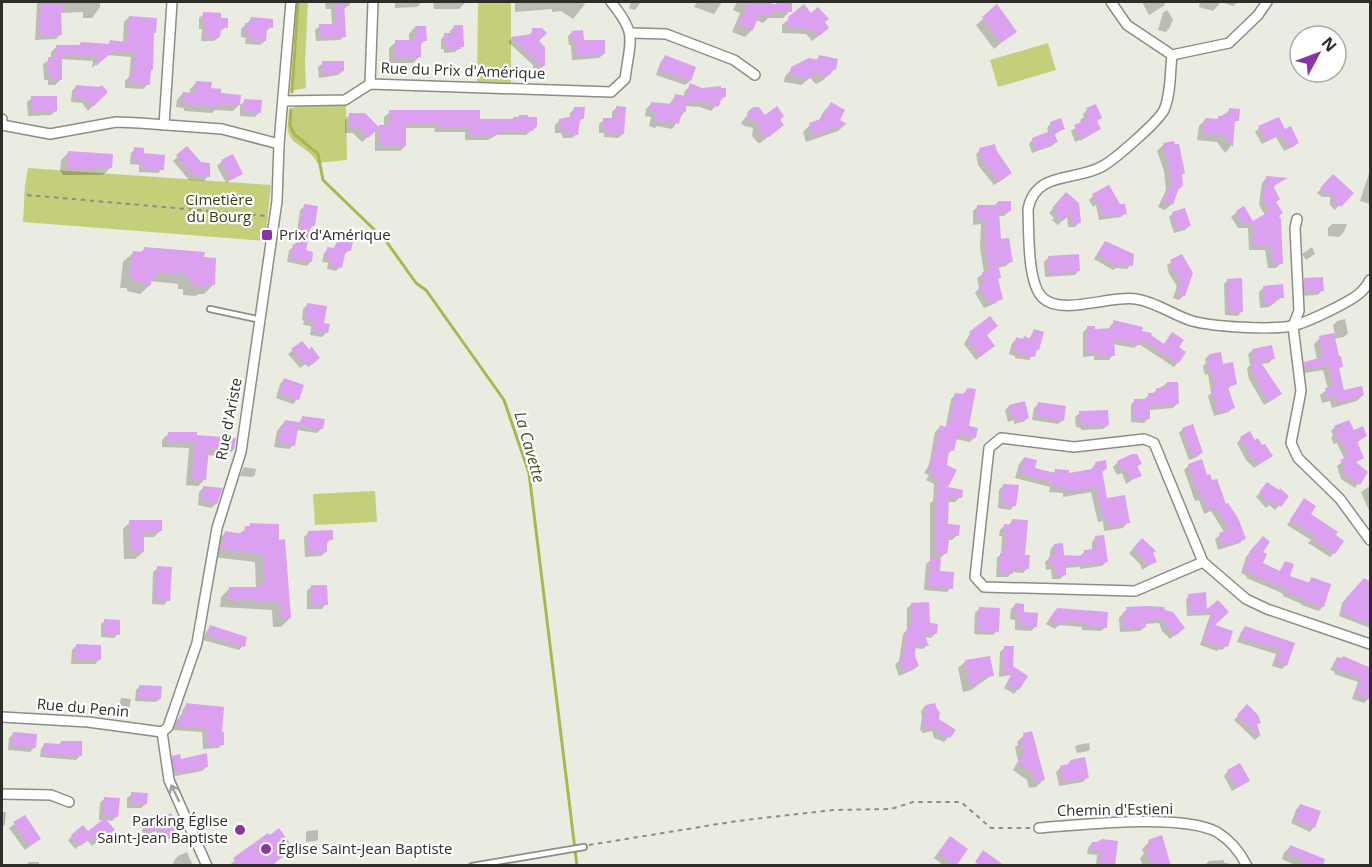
<svg xmlns="http://www.w3.org/2000/svg" width="1372" height="867" font-family="'Open Sans',sans-serif">
  <style>
    .green { fill: #c5cf7a }
    .shadow { fill: #0003 }
    .lines { fill: none; stroke-linecap: round; stroke-linejoin: round }
    .stream { stroke: #acb64f; stroke-width: 3 }
    .building { fill: #dca0f1 }
    .lane-casing { stroke: #8c8d85; stroke-width: 8 }
    .street-casing { stroke: #8c8d85; stroke-width: 12 }
    .path { stroke: #8c8d87; stroke-width: 2; stroke-dasharray: 4.5 4.5; stroke-linecap: butt }
    .lane { stroke: #fff; stroke-width: 4.5 }
    .street { stroke: #fff; stroke-width: 9 }
    .oneway { stroke: #a0a09f }
    .poi-dot { fill: #8936a4; stroke: #fff; stroke-width: 2 }
    .labels { text-anchor: middle; stroke-width: 4.5; stroke-linejoin: round; paint-order: stroke }
    .street-label { font-size: 15px; fill: #2d2d2a; stroke: #fff }
    .park-label { font-size: 15px; fill: #393d12; stroke: #fff }
    .poi-label { font-size: 15px; fill: #2d2d2a; stroke: #fff; text-anchor: start }
    .water-label { font-size: 16px; font-style: italic; fill: #494e24; stroke: #fff }
  </style>
  <rect width="100%" height="100%" fill="#eaece2"/>
  <g class="green">
    <polygon points="298,2 308,2 305,63 306,88 290,91"/>
    <polygon points="478,2 511,2 511,87 477,86"/>
    <polygon points="1048,43 1056,70 998,87 990,60"/>
    <path d="M298,106h48l1,54 -30,3c-6,-15 -24,-17 -28,-29 -3,-7 0,-18 0,-25z"/>
    <polygon points="28,168 271,185 265,241 23,222 25,185"/>
    <polygon points="375,491 377,522 315,525 313,494"/>
  </g>
  <g class="shadow">
    <polygon points="39,2 100,2 100,7 92,18 83,18 83,12 60,13 60,35 56,39 35,40 37,4"/>
    <polygon points="325,2 350,2 350,5 343,9 344,36 340,40 316,41 315,30 320,26 332,25 331,9 326,9"/>
    <polygon points="395,2 421,2 421,3 417,7 395,8"/>
    <polygon points="433,2 466,2 459,9 434,9"/>
    <polygon points="515,2 581,2 585,4 573,19 561,11 552,12 552,9 515,12"/>
    <polygon points="631,2 641,2 635,10 629,8"/>
    <polygon points="697,2 722,2 714,14 694,7"/>
    <polygon points="737,2 755,2 774,5 778,2 790,2 790,11 783,18 768,18 763,23 756,20 752,30 745,37 732,32 740,13 733,10"/>
    <polygon points="1142,2 1164,2 1165,5 1149,15"/>
    <polygon points="1200,2 1238,2 1233,6 1221,2 1213,11 1199,7"/>
    <polygon points="997,7 1015,31 994,49 976,25"/>
    <polygon points="1167,10 1173,19 1170,27 1166,32 1158,30 1163,13"/>
    <polygon points="204,14 226,27 219,32 219,37 214,41 201,41 202,29 199,29 199,18"/>
    <polygon points="811,15 823,23 821,34 812,41 806,34 782,33 782,25 789,19"/>
    <polygon points="129,17 155,32 152,35 152,69 149,72 148,84 143,89 125,88 125,81 129,77 131,57 106,55 92,68 93,61 60,59 60,80 55,85 48,85 48,80 44,80 43,64 51,59 51,52 56,47 78,46 81,43 107,45 110,42 123,43 124,22"/>
    <polygon points="251,19 271,27 265,32 265,41 260,45 245,44 246,38 241,37 241,29"/>
    <polygon points="415,27 425,40 420,45 420,56 413,63 389,63 389,48 396,42 409,41 409,34"/>
    <polygon points="454,27 462,46 455,52 444,53 444,49 441,49 441,39 445,35 450,35 450,31"/>
    <polygon points="533,30 544,65 540,70 533,70 533,65 508,42 512,38 529,36"/>
    <polygon points="572,32 582,42 604,54 599,58 572,60 571,45 569,45 568,36"/>
    <polygon points="665,57 690,81 685,85 656,75 661,61"/>
    <polygon points="819,57 835,69 822,81 816,84 810,78 801,85 784,82 785,76 792,69 815,61"/>
    <polygon points="323,63 343,71 338,75 319,78 318,67"/>
    <polygon points="196,83 219,95 239,105 233,111 215,110 212,113 184,111 184,108 176,107 177,100 183,93 190,94 190,89"/>
    <polygon points="691,85 724,97 711,111 700,107 685,106 685,111 672,129 657,126 655,128 649,126 651,117 645,116 646,109 652,103 669,105 675,96 683,97 685,91"/>
    <polygon points="76,86 106,92 88,111 82,103 71,102 72,91"/>
    <polygon points="32,98 56,111 51,115 28,116 27,102"/>
    <polygon points="245,101 259,113 255,117 240,116 240,105"/>
    <polygon points="831,104 837,121 845,125 838,131 806,142 803,132 810,125 818,122 824,111"/>
    <polygon points="575,108 583,118 578,123 577,134 572,138 563,138 561,133 555,133 555,125 560,120 570,118 570,113"/>
    <polygon points="616,108 623,134 618,138 604,137 604,133 599,133 599,124 604,120 612,120 612,112"/>
    <polygon points="1087,110 1100,118 1096,122 1099,129 1080,141 1080,140 1075,142 1071,131 1082,123 1080,120 1084,117 1083,114"/>
    <polygon points="1230,110 1237,120 1233,124 1231,146 1225,153 1217,142 1197,140 1199,126 1206,119 1216,120"/>
    <polygon points="390,112 479,120 536,126 526,135 497,135 488,140 465,140 465,132 434,132 435,128 405,128 405,146 400,151 375,151 375,130 362,142 353,133 345,133 345,120 350,114 378,128 384,127 384,117"/>
    <polygon points="749,113 778,120 775,131 760,143 758,143 752,136 753,128 744,126 741,123"/>
    <polygon points="1278,119 1284,131 1298,143 1293,147 1284,151 1276,137 1262,144 1255,132 1259,128"/>
    <polygon points="1051,123 1063,129 1054,135 1056,142 1052,146 1032,153 1029,144 1033,139 1049,134 1047,128"/>
    <polygon points="1173,142 1184,173 1180,176 1181,183 1172,204 1165,210 1158,207 1166,190 1164,171 1157,151 1163,145"/>
    <polygon points="187,148 208,176 204,181 189,180 173,161"/>
    <polygon points="135,149 142,155 162,169 158,173 139,172 139,165 130,164 131,153"/>
    <polygon points="980,150 996,151 1006,177 994,185 978,165 976,154"/>
    <polygon points="68,153 111,167 103,175 62,175 62,172 60,172 61,160"/>
    <polygon points="222,161 241,174 226,183 217,166"/>
    <polygon points="1370,170 1370,204 1360,201"/>
    <polygon points="1333,176 1351,193 1335,210 1330,205 1330,197 1322,197 1317,193"/>
    <polygon points="1267,177 1284,179 1272,188 1281,263 1276,268 1268,268 1265,250 1249,250 1248,228 1238,228 1231,217 1237,212 1252,223 1265,215 1259,205 1262,183"/>
    <polygon points="1093,196 1125,213 1121,217 1099,220 1096,205 1093,207 1089,200"/>
    <polygon points="1062,199 1080,222 1075,227 1068,227 1067,216 1058,225 1052,220 1054,218 1049,213"/>
    <polygon points="998,202 1010,211 1004,216 998,216 999,241 1011,261 1006,266 997,268 999,278 996,281 1001,298 996,303 984,308 975,293 979,288 977,278 984,273 980,248 981,224 973,225 973,211 978,206 994,206"/>
    <polygon points="305,206 314,225 309,230 304,252 311,261 307,266 287,262 289,250 295,246 300,210"/>
    <polygon points="1173,213 1189,226 1185,230 1174,233 1169,217"/>
    <polygon points="1332,224 1347,224 1344,232 1339,237 1328,236 1328,228"/>
    <polygon points="339,241 350,250 344,254 340,267 336,271 327,269 328,263 322,262 324,253 328,249 333,249"/>
    <polygon points="1105,242 1131,265 1127,269 1116,268 1113,270 1094,259"/>
    <polygon points="1312,247 1315,254 1306,260 1302,254"/>
    <polygon points="145,248 203,258 214,284 204,294 198,294 196,296 183,295 183,289 178,289 178,284 150,281 150,285 140,294 127,291 127,288 120,288 123,262 133,253 140,253"/>
    <polygon points="1181,256 1184,295 1179,300 1173,298 1177,286 1169,274 1167,265"/>
    <polygon points="1048,258 1079,270 1075,275 1045,277 1044,262"/>
    <polygon points="1228,280 1242,311 1238,316 1225,315 1224,284"/>
    <polygon points="1305,280 1322,290 1318,295 1301,296 1300,284"/>
    <polygon points="1264,287 1282,297 1269,307 1260,308 1259,292"/>
    <polygon points="308,304 327,332 322,337 310,335 311,326 303,325 304,321 302,320 303,309"/>
    <polygon points="1345,319 1348,333 1344,337 1334,339 1341,366 1338,370 1343,392 1363,395 1357,401 1332,408 1330,401 1322,403 1320,395 1328,389 1323,370 1299,374 1299,370 1305,364 1317,360 1314,344 1320,338 1335,335 1333,325 1337,321"/>
    <polygon points="1114,322 1141,332 1163,345 1172,334 1177,348 1178,362 1174,367 1139,344 1134,348 1113,344 1113,355 1109,360 1094,360 1094,356 1083,357 1083,332 1088,327 1094,330 1110,330 1110,326"/>
    <polygon points="1034,330 1034,353 1029,360 1015,358 1015,356 1009,354 1012,343 1017,339 1029,339"/>
    <polygon points="970,334 985,335 989,349 976,360 964,344"/>
    <polygon points="302,343 308,351 311,349 314,363 308,367 306,364 300,368 288,354"/>
    <polygon points="1253,350 1273,358 1269,363 1261,364 1275,398 1264,405 1249,379 1247,368 1250,365 1248,354"/>
    <polygon points="1209,355 1222,366 1236,383 1227,389 1233,407 1229,412 1214,416 1208,396 1211,393 1208,374 1205,375 1203,366 1206,363 1205,359"/>
    <polygon points="284,380 297,399 293,404 276,398 280,384"/>
    <polygon points="1167,383 1177,404 1173,408 1149,410 1149,418 1144,423 1131,422 1131,405 1135,400 1144,399"/>
    <polygon points="967,390 968,427 975,437 970,442 955,439 952,450 947,455 945,488 960,497 955,502 947,502 947,526 957,535 952,540 948,540 946,553 940,558 938,572 951,588 947,592 924,590 926,564 933,558 930,558 930,503 933,501 934,484 926,480 929,475 924,473 929,465 935,432 940,427 944,428 946,426 951,399 956,394 962,395"/>
    <polygon points="1039,404 1063,420 1058,424 1032,420 1034,408"/>
    <polygon points="1009,406 1028,418 1023,422 1014,424 1014,420 1008,422 1005,410"/>
    <polygon points="1080,413 1108,425 1103,429 1081,430 1081,428 1076,427 1075,417"/>
    <polygon points="303,417 322,428 317,433 296,430 294,445 289,449 274,447 277,431 285,421 298,424"/>
    <polygon points="1335,427 1366,436 1356,443 1363,457 1355,463 1366,472 1355,488 1341,479 1337,466 1345,460 1337,443 1334,444 1331,438 1333,436 1331,431"/>
    <polygon points="1183,429 1201,453 1197,457 1189,460 1179,433"/>
    <polygon points="169,433 235,439 233,450 226,457 207,455 205,479 198,486 186,485 189,448 162,447 162,440"/>
    <polygon points="1241,438 1266,460 1254,468 1246,460 1237,443"/>
    <polygon points="1024,458 1033,469 1052,474 1055,471 1068,475 1091,470 1096,463 1106,469 1101,473 1106,500 1128,522 1123,528 1104,531 1103,521 1098,522 1091,492 1063,497 1063,493 1049,492 1050,487 1015,478 1019,464"/>
    <polygon points="1118,462 1140,464 1136,468 1140,475 1126,484 1122,473 1117,475 1113,467"/>
    <polygon points="1189,465 1225,506 1244,538 1240,543 1218,550 1215,539 1224,532 1211,511 1204,514 1199,500 1195,501 1184,470"/>
    <polygon points="244,467 256,469 255,475 253,477 240,476"/>
    <polygon points="1268,484 1287,497 1275,510 1269,505 1266,508 1256,497"/>
    <polygon points="1004,485 1015,505 1010,510 998,508 999,490"/>
    <polygon points="1370,486 1370,513 1361,492"/>
    <polygon points="204,487 216,504 211,508 198,505 199,492"/>
    <polygon points="1304,500 1309,515 1334,553 1330,557 1308,543 1311,540 1287,525"/>
    <polygon points="1013,520 1027,569 1023,573 1012,572 1008,577 996,577 997,558 1001,554 1002,536 999,536 1000,530 1004,526 1008,526"/>
    <polygon points="130,522 161,530 154,537 143,537 143,552 135,559 124,559 123,529"/>
    <polygon points="251,525 278,541 290,618 281,627 273,627 272,610 220,607 221,597 230,588 256,589 255,562 213,557 216,542 225,533 239,534"/>
    <polygon points="309,532 332,539 325,544 326,552 321,556 305,557 304,537"/>
    <polygon points="1096,537 1107,561 1102,566 1080,569 1080,567 1064,568 1065,574 1060,579 1052,579 1051,569 1046,570 1045,562 1050,557 1050,550 1054,545 1062,556 1080,556 1085,551 1092,551 1092,542"/>
    <polygon points="1142,540 1155,562 1142,570 1140,564 1129,553"/>
    <polygon points="1259,542 1261,564 1279,572 1286,563 1288,576 1307,584 1312,579 1323,606 1319,611 1301,605 1302,604 1283,596 1283,594 1275,590 1246,578 1247,576 1241,573 1246,557"/>
    <polygon points="158,568 168,600 164,605 152,604 153,572"/>
    <polygon points="1364,580 1370,611 1370,628 1339,616 1342,603"/>
    <polygon points="311,587 326,604 322,609 307,609 307,591"/>
    <polygon points="1204,594 1205,612 1218,602 1212,626 1226,646 1222,650 1219,649 1217,651 1200,645 1210,615 1187,616 1186,599 1190,595"/>
    <polygon points="912,604 936,633 931,638 924,637 927,645 923,649 915,648 914,656 918,666 913,670 899,676 895,665 899,661 903,634 907,630 907,608"/>
    <polygon points="1015,605 1036,626 1031,631 1015,630 1015,620 1010,619 1011,609"/>
    <polygon points="980,608 997,631 993,635 974,634 975,613"/>
    <polygon points="1127,609 1163,611 1179,632 1170,639 1162,631 1159,623 1144,624 1145,627 1140,631 1120,632 1119,618"/>
    <polygon points="1053,614 1106,627 1101,631 1082,630 1082,627 1059,625 1055,629 1046,624"/>
    <polygon points="105,621 118,634 114,638 101,637 101,624"/>
    <polygon points="210,627 243,646 239,650 203,640 206,632"/>
    <polygon points="1245,627 1293,644 1286,665 1282,669 1272,666 1276,654 1237,642 1241,632"/>
    <polygon points="77,645 99,660 95,664 71,664 72,650"/>
    <polygon points="1004,648 1018,689 1014,694 1004,688 1011,675 999,677 1000,652"/>
    <polygon points="1337,658 1370,669 1368,699 1364,703 1352,699 1358,682 1334,674 1335,672 1330,670"/>
    <polygon points="966,661 992,675 971,690 963,692 958,668"/>
    <polygon points="139,687 160,699 156,702 135,701 136,690"/>
    <polygon points="121,698 131,699 129,709 119,709"/>
    <polygon points="187,704 220,733 223,744 218,748 203,749 202,732 173,730 176,721 181,716 183,709"/>
    <polygon points="925,706 937,720 954,730 944,742 934,738 932,731 923,733 920,730 922,717 921,711"/>
    <polygon points="1247,706 1259,723 1256,725 1259,736 1255,740 1234,720"/>
    <polygon points="13,734 35,747 30,752 8,750 9,738"/>
    <polygon points="1024,735 1043,780 1036,787 1029,788 1027,780 1013,770 1018,761 1015,747 1018,745 1017,742"/>
    <polygon points="61,742 80,756 76,760 40,757 41,749 44,745 58,745"/>
    <polygon points="1089,743 1090,749 1088,751 1077,753 1075,747 1077,745"/>
    <polygon points="173,757 179,761 207,766 202,771 171,777 168,762"/>
    <polygon points="1061,767 1087,777 1083,782 1059,786 1056,772"/>
    <polygon points="1228,771 1248,781 1232,791 1224,776"/>
    <polygon points="132,794 146,804 141,808 127,808 127,798"/>
    <polygon points="104,799 117,816 112,821 105,820 108,834 92,846 87,840 75,849 68,840 72,836 88,833 105,820 99,820 100,803"/>
    <polygon points="1300,805 1314,827 1310,832 1291,823 1296,810"/>
    <polygon points="2,812 6,812 5,824 2,828"/>
    <polygon points="170,815 180,832 176,836 161,842 156,831 144,836 142,830 146,826"/>
    <polygon points="24,817 39,839 25,850 9,828"/>
    <polygon points="318,830 318,839 316,841 306,842 306,833 307,831"/>
    <polygon points="267,835 283,855 272,866 228,866"/>
    <polygon points="946,842 966,849 954,866 944,866 934,858"/>
    <polygon points="1149,842 1170,866 1143,866 1140,858 1144,854 1142,849"/>
    <polygon points="1092,843 1097,844 1113,866 1096,866 1097,855 1087,854 1088,848"/>
    <polygon points="1291,846 1321,866 1297,866 1282,859 1284,853"/>
    <polygon points="187,852 193,866 169,866 174,863 174,861 178,856"/>
    <polygon points="1224,860 1224,863 1228,863 1229,866 1204,866 1209,861"/>
    <polygon points="29,862 39,862 39,866 25,866"/>
  </g>
  <g class="lines">
    <g class="stream">
      <polyline points="292,92 298,2"/>
      <polyline points="291,110 290,125 294,134 318,154 323,180 386,241 416,283 426,290 504,400 529,473 577,866"/>
    </g>
  </g>
  <g class="building">
    <polygon points="41,2 64,2 64,11 61,11 62,35 40,36 38,17 40,17"/>
    <polygon points="335,2 344,2 346,37 319,38 319,24 335,24"/>
    <polygon points="748,2 768,2 776,5 777,2 792,2 792,12 773,11 771,17 760,13 753,30 738,25"/>
    <polygon points="804,4 811,13 818,7 829,19 825,22 829,28 819,36 812,29 788,27 788,17"/>
    <polygon points="997,4 1017,32 1001,43 982,17"/>
    <polygon points="203,12 221,13 221,18 228,18 228,28 221,27 220,37 205,37 206,25 203,25"/>
    <polygon points="129,16 157,18 156,33 154,33 153,70 151,70 150,85 129,83 130,75 133,75 135,52 113,51 96,66 97,56 65,54 65,57 62,57 62,80 52,80 52,75 48,76 48,57 61,57 56,57 56,45 80,45 81,42 109,44 110,40 127,42"/>
    <polygon points="251,17 273,19 273,28 267,27 266,41 249,40 249,34 245,33 245,23 250,24"/>
    <polygon points="454,25 463,25 464,47 461,47 461,49 447,49 447,46 445,46 444,33 454,33"/>
    <polygon points="415,26 426,26 427,41 421,41 421,57 395,57 395,40 415,40"/>
    <polygon points="532,28 542,28 547,33 539,41 545,47 545,66 537,66 537,61 511,37 532,34"/>
    <polygon points="583,30 584,40 605,40 605,54 576,56 575,41 572,41 572,31"/>
    <polygon points="665,55 696,67 691,81 659,70"/>
    <polygon points="819,55 838,59 836,70 831,69 831,74 824,78 818,72 809,78 790,75 791,67 809,58 818,60"/>
    <polygon points="322,61 344,61 344,71 323,74"/>
    <polygon points="196,81 212,82 211,88 221,89 221,93 241,95 240,105 220,104 220,107 189,105 190,102 182,101 183,92 195,93"/>
    <polygon points="690,83 702,88 721,86 721,88 726,88 726,97 721,97 720,104 718,107 706,102 686,101 686,112 682,111 679,124 663,120 662,123 654,121 656,112 650,110 651,102 673,104 675,94 686,96"/>
    <polygon points="76,85 99,87 102,85 108,92 93,107 86,99 75,98"/>
    <polygon points="31,96 57,96 57,111 32,112"/>
    <polygon points="244,99 262,100 261,113 243,112"/>
    <polygon points="831,102 845,110 840,120 847,124 813,135 809,123 821,119"/>
    <polygon points="1096,104 1102,118 1097,121 1101,129 1085,138 1084,136 1080,138 1074,125 1086,120 1084,115 1088,113 1086,108"/>
    <polygon points="616,106 626,107 624,134 608,134 608,129 603,129 603,118 616,118"/>
    <polygon points="777,106 784,116 780,120 784,125 769,137 765,137 758,129 759,121 751,120 747,115 748,111 754,107 759,107 765,115"/>
    <polygon points="574,107 585,107 584,119 580,119 578,135 567,134 565,129 559,129 559,119 573,116"/>
    <polygon points="1229,108 1240,109 1239,121 1235,121 1233,147 1224,135 1203,134 1205,118 1218,119 1218,116 1228,116"/>
    <polygon points="389,110 480,110 480,119 513,119 513,117 519,117 519,115 528,115 528,117 537,117 537,126 532,131 501,131 501,133 495,133 495,135 470,135 470,127 439,127 439,123 406,123 406,146 379,146 379,128 368,138 359,128 350,128 349,113 365,113 379,127 379,125 389,125"/>
    <polygon points="1279,117 1285,129 1291,126 1299,143 1288,147 1281,134 1267,141 1258,126"/>
    <polygon points="1061,118 1065,129 1054,133 1058,142 1036,150 1032,138 1053,130 1050,122"/>
    <polygon points="1174,141 1175,144 1179,144 1185,173 1182,174 1183,186 1178,190 1173,205 1163,201 1172,183 1168,165 1169,164 1163,143"/>
    <polygon points="995,144 997,151 1012,173 999,182 982,160 979,148"/>
    <polygon points="187,146 201,162 210,163 210,177 194,176 176,155"/>
    <polygon points="134,147 144,148 144,153 165,155 164,170 142,169 143,161 133,161"/>
    <polygon points="68,151 113,154 112,168 69,169 69,165 67,165"/>
    <polygon points="233,154 243,174 231,180 221,160"/>
    <polygon points="1333,174 1354,193 1341,207 1334,201 1334,193 1326,194 1320,188"/>
    <polygon points="1266,176 1288,178 1273,186 1280,199 1276,202 1283,213 1279,216 1281,219 1283,264 1273,264 1270,245 1253,246 1253,224 1243,224 1236,211 1244,206 1253,221 1270,211 1263,199"/>
    <polygon points="1109,185 1120,204 1125,204 1127,214 1103,216 1100,203 1097,204 1092,194"/>
    <polygon points="1066,192 1079,203 1081,223 1072,223 1071,213 1063,221 1055,215 1057,212 1052,208"/>
    <polygon points="998,201 1011,201 1011,211 999,211 1001,239 1009,238 1013,262 998,264 1001,278 998,279 1003,299 990,304 979,286 984,284 982,272 989,271 985,242 985,220 977,220 977,205 998,205"/>
    <polygon points="304,204 318,206 315,226 311,225 306,250 313,252 312,262 291,259 293,244 298,245"/>
    <polygon points="1185,208 1191,226 1178,230 1172,212"/>
    <polygon points="338,240 353,242 351,251 346,250 342,268 330,266 331,260 325,259 327,247 334,248"/>
    <polygon points="1105,241 1134,254 1133,266 1120,264 1119,267 1097,254"/>
    <polygon points="144,247 205,252 204,257 216,258 215,285 207,284 207,287 192,286 192,280 187,280 187,274 158,272 157,277 152,277 151,285 143,285 143,282 136,281 136,279 129,278 133,251 144,252"/>
    <polygon points="1079,254 1080,271 1049,274 1048,256"/>
    <polygon points="1182,254 1193,273 1185,296 1177,293 1181,281 1172,268 1173,266 1170,260"/>
    <polygon points="1323,277 1324,291 1305,292 1304,278"/>
    <polygon points="1242,278 1243,312 1229,312 1227,279"/>
    <polygon points="1283,284 1284,298 1275,298 1275,303 1264,304 1263,286"/>
    <polygon points="307,303 327,306 324,323 330,324 328,333 313,331 315,322 307,321 307,317 305,316"/>
    <polygon points="990,316 998,326 987,335 995,346 980,357 967,339 971,336 969,332"/>
    <polygon points="1113,320 1143,327 1142,331 1152,333 1151,335 1164,344 1172,332 1184,340 1179,347 1186,352 1179,363 1141,339 1140,345 1114,339 1115,356 1098,356 1098,352 1086,353 1087,326 1095,326 1095,329 1114,328"/>
    <polygon points="1034,329 1044,332 1039,350 1037,350 1035,357 1018,354 1019,352 1013,350 1016,337 1023,339 1024,336 1031,339"/>
    <polygon points="1334,333 1339,356 1341,356 1343,367 1339,368 1344,390 1362,386 1364,395 1338,403 1336,396 1328,398 1325,388 1334,386 1328,365 1305,369 1304,362 1323,357 1319,336"/>
    <polygon points="302,341 310,350 311,346 320,358 313,364 310,361 306,365 291,349"/>
    <polygon points="1272,345 1275,359 1260,361 1282,394 1269,402 1258,385 1260,384 1253,374 1251,362 1255,361 1252,349"/>
    <polygon points="1221,352 1223,364 1233,362 1237,384 1228,387 1235,408 1218,413 1211,390 1215,388 1212,371 1209,371 1207,360 1210,359 1209,354"/>
    <polygon points="284,378 304,385 299,400 279,394"/>
    <polygon points="1167,382 1178,382 1179,404 1150,406 1150,419 1134,419 1134,399 1148,399 1148,393 1156,393 1156,388 1167,388"/>
    <polygon points="967,388 976,389 969,426 978,428 976,438 958,434 954,451 949,450 947,465 957,470 948,487 963,490 962,498 949,497 948,524 960,525 959,536 950,535 947,554 935,553 935,497 937,497 938,479 930,474 932,470 928,468 933,458 940,425 946,427 948,422 950,422 955,393 965,394"/>
    <polygon points="1025,401 1029,418 1018,421 1018,417 1012,418 1009,405"/>
    <polygon points="1038,402 1066,406 1064,421 1036,416"/>
    <polygon points="1108,410 1109,425 1085,426 1085,424 1080,423 1079,411"/>
    <polygon points="302,416 325,419 323,429 301,426"/>
    <polygon points="285,420 299,422 295,446 278,442 281,425 284,425"/>
    <polygon points="1349,420 1354,430 1363,426 1367,436 1357,441 1364,458 1356,462 1368,472 1360,485 1345,474 1342,468 1344,467 1340,460 1349,456 1341,440 1338,441 1334,433 1337,431 1334,426"/>
    <polygon points="1193,424 1203,453 1193,457 1182,428"/>
    <polygon points="1250,431 1255,440 1258,438 1262,445 1265,444 1273,456 1260,464 1250,456 1240,437"/>
    <polygon points="168,432 197,432 197,435 236,438 234,450 209,448 206,480 192,479 195,441 168,441"/>
    <polygon points="1132,454 1137,454 1142,464 1137,466 1142,476 1131,480 1126,469 1122,471 1117,461"/>
    <polygon points="1024,457 1037,460 1035,468 1055,473 1055,469 1069,470 1069,473 1092,469 1092,467 1096,466 1095,462 1106,460 1107,469 1102,470 1107,498 1125,495 1130,523 1109,527 1107,517 1103,518 1096,487 1067,492 1068,488 1054,488 1054,483 1020,473"/>
    <polygon points="1202,459 1207,475 1210,474 1212,480 1217,479 1226,504 1228,503 1238,518 1246,539 1223,546 1219,533 1229,529 1216,508 1208,510 1203,496 1200,497 1188,464"/>
    <polygon points="1267,482 1279,490 1280,488 1289,496 1281,507 1274,501 1272,505 1262,497 1263,495 1259,492"/>
    <polygon points="1003,484 1019,485 1016,506 1002,504"/>
    <polygon points="203,486 223,488 217,504 202,500"/>
    <polygon points="1304,498 1316,506 1311,514 1338,532 1336,535 1344,541 1335,554 1312,538 1314,535 1290,520"/>
    <polygon points="1012,519 1028,520 1025,555 1030,555 1029,569 1013,568 1013,574 1000,573 1000,553 1004,553 1006,533 1003,532 1004,524 1011,525"/>
    <polygon points="129,520 162,520 162,531 144,531 144,552 131,552"/>
    <polygon points="250,523 279,524 279,540 285,539 291,618 281,619 280,602 228,599 229,587 259,587 259,583 265,583 263,554 221,549 225,531 244,534 245,526 250,526"/>
    <polygon points="333,530 333,540 327,540 327,552 309,553 308,531"/>
    <polygon points="1104,535 1108,562 1084,565 1084,563 1066,565 1066,575 1056,576 1055,565 1050,566 1049,556 1055,556 1054,544 1063,543 1064,555 1085,556 1084,550 1096,549 1095,536"/>
    <polygon points="1263,536 1270,542 1263,552 1267,554 1263,563 1280,571 1285,561 1294,564 1290,576 1310,583 1311,577 1331,584 1324,607 1304,601 1305,599 1286,592 1287,590 1279,586 1249,573 1250,571 1244,569 1250,551"/>
    <polygon points="1142,538 1156,551 1153,553 1157,562 1147,566 1144,559 1133,548"/>
    <polygon points="930,558 941,559 940,571 954,572 953,589 928,586"/>
    <polygon points="157,566 172,567 170,601 155,600"/>
    <polygon points="1364,578 1371,582 1371,624 1341,613 1346,598"/>
    <polygon points="311,585 327,585 328,605 311,605"/>
    <polygon points="1206,592 1207,609 1218,600 1229,612 1215,625 1233,631 1228,647 1223,645 1222,647 1203,641 1212,612 1190,613 1188,594"/>
    <polygon points="929,602 930,623 938,624 937,634 924,633 929,646 916,644 915,656 919,666 904,672 899,660 903,658 907,628 911,625 911,603"/>
    <polygon points="1015,603 1024,604 1024,612 1038,613 1037,627 1019,626 1019,616 1014,615"/>
    <polygon points="1145,606 1164,607 1165,610 1173,612 1185,628 1175,636 1169,628 1166,627 1163,619 1146,621 1146,627 1124,628 1123,612 1127,612 1126,607"/>
    <polygon points="979,607 1000,608 999,632 977,630"/>
    <polygon points="1057,608 1108,612 1107,628 1086,626 1086,623 1063,621 1060,626 1049,619"/>
    <polygon points="104,619 120,620 120,635 104,634"/>
    <polygon points="210,625 247,637 245,647 207,635"/>
    <polygon points="1245,626 1295,643 1287,666 1276,662 1280,649 1240,638"/>
    <polygon points="76,644 101,645 101,660 75,660"/>
    <polygon points="1004,646 1014,646 1013,666 1028,676 1019,690 1007,683 1013,672 1003,674"/>
    <polygon points="990,656 994,676 979,678 980,684 970,686 965,660"/>
    <polygon points="1343,656 1371,668 1371,700 1355,694 1361,678 1338,670 1338,668 1333,666 1337,657 1342,658"/>
    <polygon points="139,685 162,686 161,699 138,698"/>
    <polygon points="186,703 224,707 222,732 224,732 224,745 207,745 206,728 176,726 180,715 184,716"/>
    <polygon points="935,703 937,709 940,712 939,719 956,730 950,738 938,733 936,727 928,729 924,726 923,722 926,712 925,705"/>
    <polygon points="1247,704 1258,715 1261,723 1257,724 1261,737 1237,715"/>
    <polygon points="1032,731 1045,780 1035,782 1033,773 1018,763 1024,753 1021,739 1024,739 1023,733"/>
    <polygon points="13,732 37,734 36,748 12,746"/>
    <polygon points="61,741 82,741 82,756 43,754 44,743 61,744"/>
    <polygon points="207,753 208,767 175,774 172,756 180,754 181,759"/>
    <polygon points="1085,757 1089,778 1063,782 1060,766 1068,764 1071,760"/>
    <polygon points="1240,763 1250,781 1237,788 1227,770"/>
    <polygon points="131,792 148,793 147,804 131,804"/>
    <polygon points="104,797 120,798 118,817 103,816"/>
    <polygon points="1300,804 1321,811 1315,828 1295,819"/>
    <polygon points="171,813 182,832 165,839 160,828 148,833 145,825"/>
    <polygon points="25,815 41,839 30,846 13,822"/>
    <polygon points="105,818 115,830 97,843 93,837 80,846 71,835 83,825 88,831"/>
    <polygon points="279,828 289,842 284,856 271,866 238,866 233,858 268,833 270,835"/>
    <polygon points="1162,835 1171,866 1152,866 1146,850 1151,848 1148,840"/>
    <polygon points="950,836 968,849 956,866 938,853"/>
    <polygon points="1102,839 1118,841 1115,866 1099,866 1101,851 1090,850 1092,842 1097,842"/>
    <polygon points="1290,845 1325,859 1323,866 1300,866 1303,859 1288,852"/>
    <polygon points="983,850 1005,866 980,866 975,862"/>
  </g>
  <g class="lines">
    <g class="lane-casing">
      <g id="lane">
        <polyline points="210,309 261,320"/>
        <polyline points="472,866 584,847"/>
      </g>
    </g>
    <g class="street-casing">
      <g id="street">
        <polyline points="1111,2 1127,25 1172,55 1229,43 1258,15 1267,2"/>
        <polyline points="631,33 666,34 734,60 755,75"/>
        <path d="M1172,55c-2,17 -1,39 -8,55 -6,12 -49,49 -61,56 -28,16 -67,4 -75,43 1,22 -1,75 15,89 18,18 68,-3 93,1 20,3 37,16 56,22 23,6 77,9 100,5 14,-3 61,-25 70,-35 3,-3 6,-7 8,-11"/>
        <polyline points="370,84 373,2"/>
        <path d="M283,101l62,-1 25,-16 241,8 14,-13c5,-40 13,-44 -14,-77"/>
        <polyline points="2,119 2,125 50,134 116,122 139,123 222,129 279,144"/>
        <polyline points="164,125 172,2"/>
        <polyline points="1297,219 1295,228 1299,311 1293,326 1301,391 1291,443 1298,458 1340,499 1370,540"/>
        <polyline points="1203,562 1135,591 984,587 975,577 989,448 1001,438 1074,447 1144,439 1154,443 1203,562 1246,599 1267,609 1370,644"/>
        <polyline points="2,717 88,722 162,732"/>
        <polyline points="162,732 168,727 197,643 217,528 241,452 277,201 279,144 291,2"/>
        <polyline points="162,732 169,780 207,866"/>
        <polyline points="2,794 51,795 69,802"/>
        <path d="M1039,828c42,-3 141,-15 178,4 13,8 23,20 30,34"/>
      </g>
    </g>
    <g class="path">
      <polyline points="27,195 266,216"/>
      <polyline points="589,845 737,821 833,810 891,809 913,802 961,802 991,828 1030,828"/>
    </g>
    <use href="#lane" class="lane"/>
    <use href="#street" class="street"/>
  </g>
  <defs><path id="oneway-shaft" d="M-6 0H5M1.5-3L5.5 0L1.5 3" fill="none" stroke-width="1.6" stroke-linecap="round" stroke-linejoin="round" transform="scale(1.5)"/></defs>
  <use class="oneway" href="#oneway-shaft" transform="translate(175 793) rotate(-116)"/>
  <g class="poi-dot">
    <rect x="261" y="229" width="12" height="12" rx="3"/>
    <circle cx="240" cy="830" r="6"/>
    <circle cx="266" cy="849" r="6"/>
  </g>
  <g class="labels">
    <g class="street-label">
      <text transform="translate(463 71) rotate(2)" y="5">Rue du Prix d'Amérique</text>
      <text transform="translate(229 419) rotate(-79)" y="5">Rue d'Ariste</text>
      <text transform="translate(83 708) rotate(5)" y="5">Rue du Penin</text>
      <text transform="translate(1115 810) rotate(-1)" y="5">Chemin d'Estieni</text>
    </g>
    <g class="park-label">
      <text x="219" y="205">Cimetière<tspan x="219" dy="17">du Bourg</tspan></text>
    </g>
    <g class="poi-label">
      <text x="279" y="240">Prix d'Amérique</text>
      <text x="228" y="826" text-anchor="end">Parking Église<tspan x="228" dy="17">Saint-Jean Baptiste</tspan></text>
      <text x="278" y="854">Église Saint-Jean Baptiste</text>
    </g>
    <g class="water-label">
      <text transform="translate(530 447) rotate(74)" y="6">La Cavette</text>
    </g>
  </g>
  <rect width="1372" height="867" fill="none" stroke="#2d2d2a" stroke-width="6"/>
  <g transform="translate(1318 54) rotate(49)"><circle r="28" fill="#ffffff" stroke="#ababaa" stroke-width="1.5"/>
  <path d="M0-4.5L10 22L0 15L-10 22Z" fill="#8936a4"/>
  <text y="-9" font-size="16" font-weight="bold" text-anchor="middle" fill="#2d2d2a">N</text>
  </g>
</svg>
